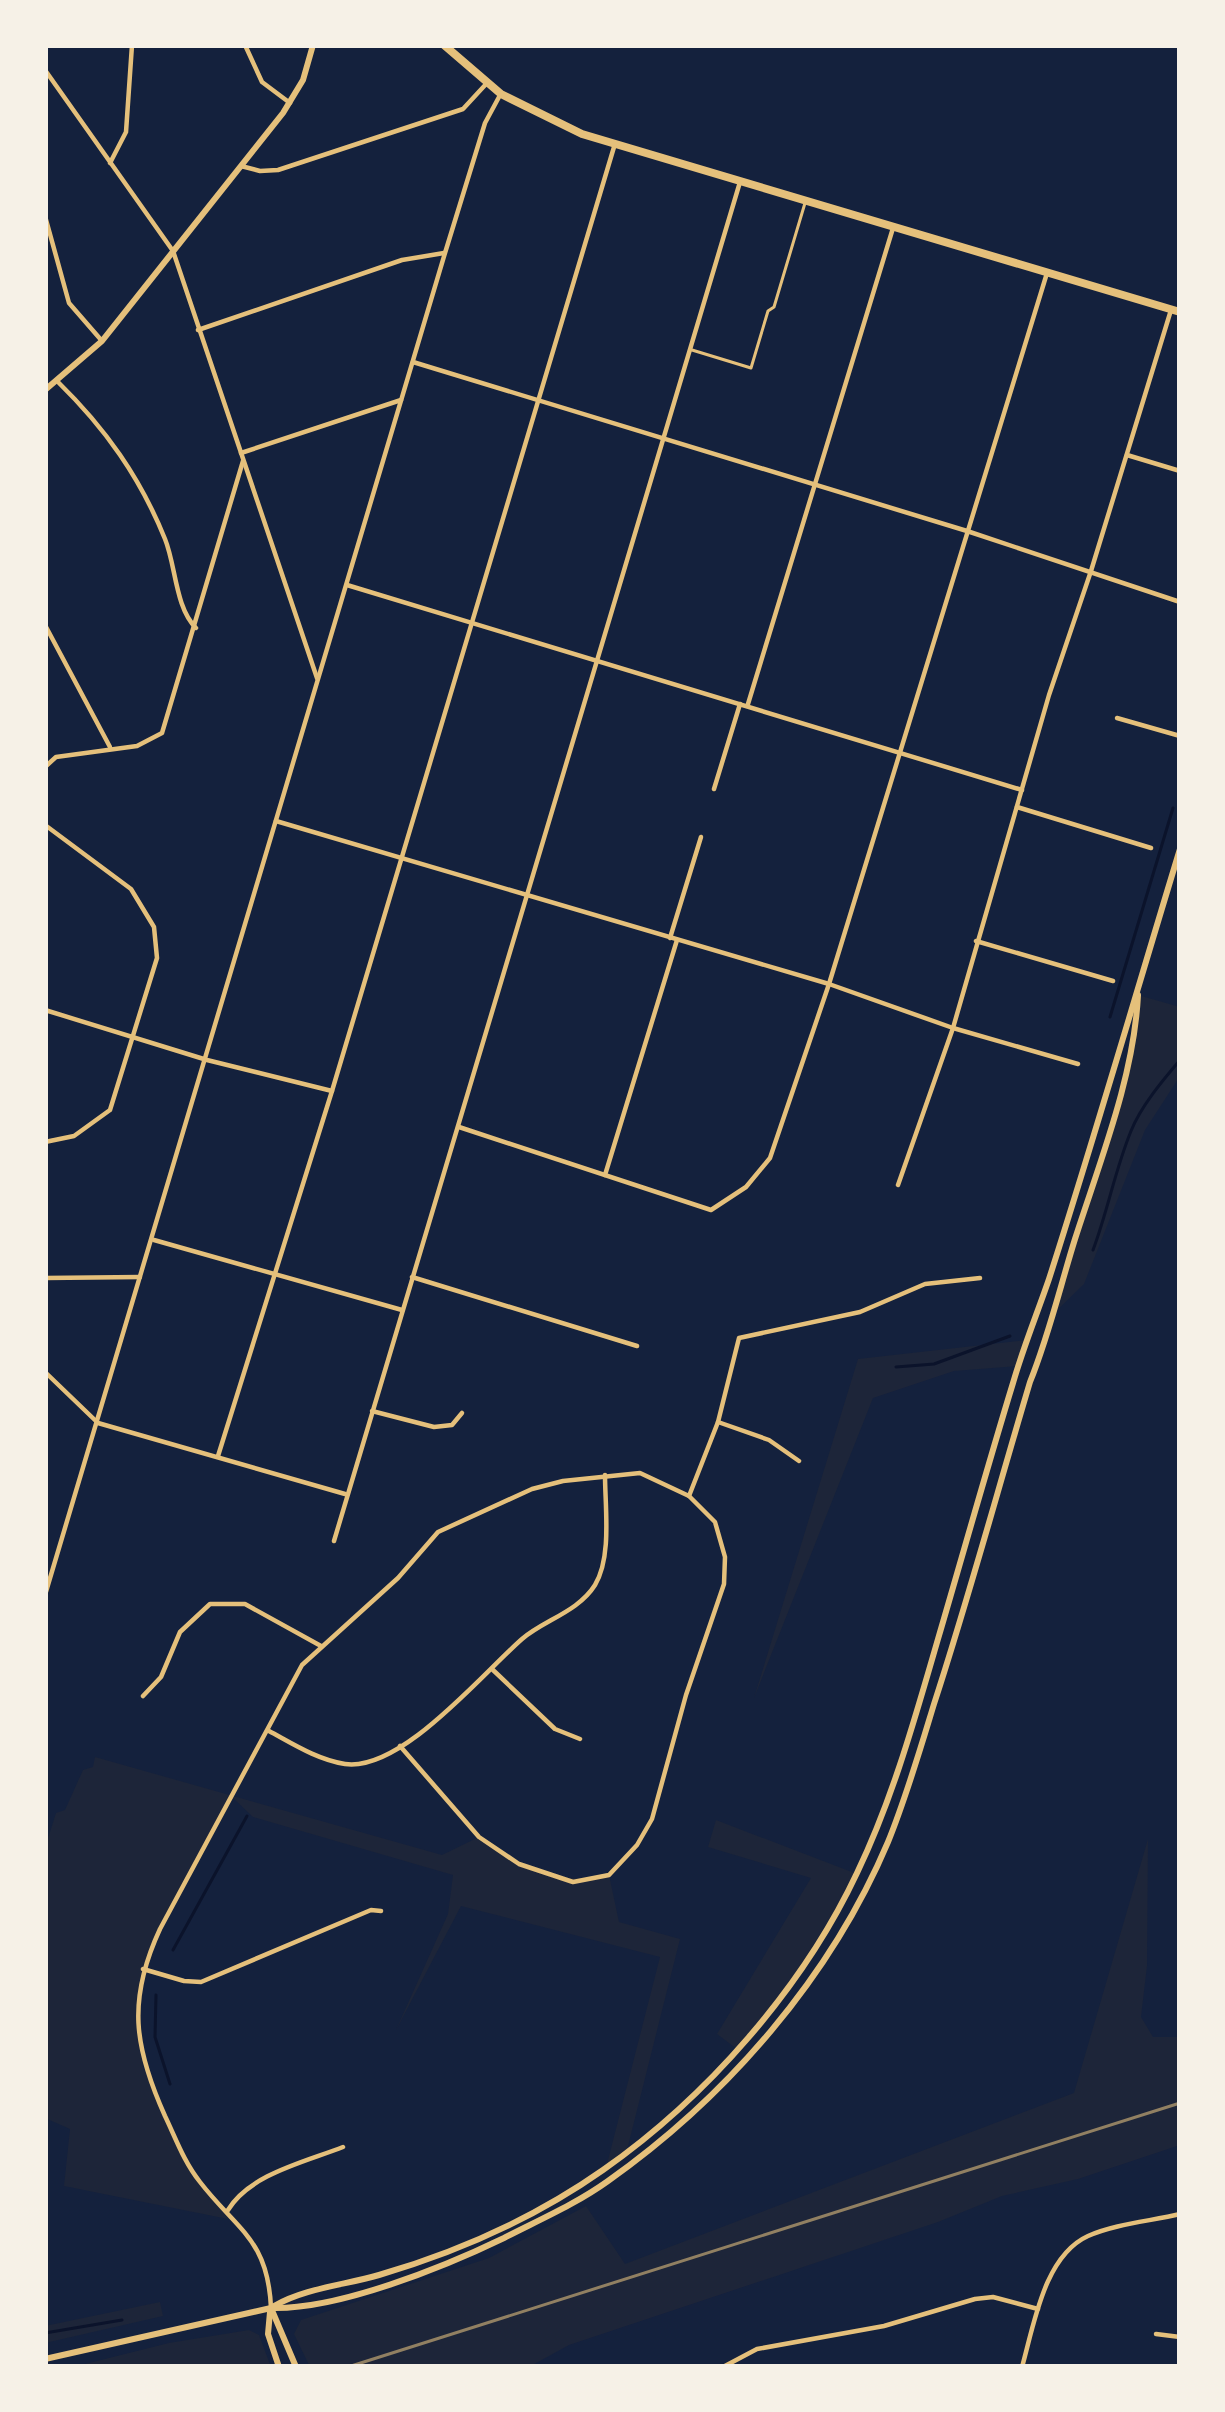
<svg xmlns="http://www.w3.org/2000/svg" width="1225" height="2412" font-family="'Sofia Sans Condensed',sans-serif">
  <style>
    .green { fill: #1d2539 }
    .lines { fill: none; stroke-linecap: round; stroke-linejoin: round }
    .stream { stroke: #0b132b; stroke-width: 3 }
    .service { stroke: #e5c07b; stroke-width: 3 }
    .minor { stroke: #e5c07b; stroke-width: 4.5 }
    .tertiary { stroke: #e5c07b; stroke-width: 6 }
    .secondary { stroke: #e5c07b; stroke-width: 8 }
    .rail { stroke: #918062; stroke-width: 3 }
  </style>
  <rect width="100%" height="100%" fill="#14213d"/>
  <g class="green">
    <polygon points="1138,995 1180,1007 1180,1076 1145,1130 1084,1284 1055,1312 1123,1079"/>
    <polygon points="1027,1340 1018,1366 954,1371 873,1398 754,1698 858,1359"/>
    <path d="M95,1757l347,98 37,-18c46,32 73,49 130,38l10,47 61,17 -53,211 -21,18 54,-211 -199,-51 -65,124 52,-116 5,-39 -200,-58 -21,-20 -84,157 -11,68 6,45 42,93 27,35 26,26 -174,-35 6,-57 -25,-11v-270l11,-35 9,-3 18,-40 10,-3z"/>
    <polygon points="716,1820 857,1874 795,1975 737,2049 717,2034 811,1878 708,1847"/>
    <polygon points="1148,1839 1147,1966 1141,2017 1153,2037 1177,2037 1180,2045 1180,2145 1078,2179 1002,2196 938,2222 569,2345 529,2367 310,2367 294,2334 301,2320 489,2258 586,2206 625,2264 1074,2093"/>
    <polygon points="160,2302 163,2316 45,2343 45,2326"/>
    <polygon points="249,2330 259,2335 271,2367 73,2367 169,2343"/>
  </g>
  <g class="lines">
    <g class="stream">
      <polyline points="1110,1017 1173,808"/>
      <path d="M1093,1250c15,-40 22,-80 38,-119 10,-25 32,-51 49,-71"/>
      <polyline points="896,1367 934,1364 1010,1336"/>
      <polyline points="173,1950 247,1816"/>
      <polyline points="156,1995 155,2037 170,2084"/>
      <polyline points="45,2333 122,2320"/>
    </g>
    <polyline class="service" points="692,350 751,368 768,311 774,307 805,203"/>
    <g class="minor">
      <polyline points="245,45 262,82 290,103"/>
      <polyline points="45,70 173,251 317,678"/>
      <polyline points="110,163 126,132 132,45"/>
      <polyline points="241,166 260,171 278,170 463,109 487,83"/>
      <polyline points="45,216 69,303 102,341"/>
      <polyline points="198,330 402,260 444,253"/>
      <polyline points="413,362 967,531 1180,602"/>
      <path d="M58,382c47,46 82,95 107,157 11,27 10,68 31,89"/>
      <polyline points="241,453 401,400"/>
      <polyline points="1127,455 1180,471"/>
      <polyline points="347,585 1022,790"/>
      <polyline points="45,625 110,747"/>
      <polyline points="748,704 893,228"/>
      <polyline points="1117,718 1180,736"/>
      <polyline points="45,767 56,757 137,746 162,733 243,461"/>
      <polyline points="714,789 740,704"/>
      <polyline points="1017,807 1151,848"/>
      <polyline points="276,821 829,984 953,1028 1078,1064"/>
      <polyline points="45,825 131,889 154,927 157,958 110,1110 74,1136 45,1142"/>
      <polyline points="670,938 701,837"/>
      <polyline points="976,941 1113,981"/>
      <polyline points="45,1010 207,1060 332,1091"/>
      <polyline points="459,1127 711,1210 746,1187 770,1158 829,984 1047,273"/>
      <polyline points="605,1175 677,940"/>
      <polyline points="898,1185 953,1028 1049,695 1091,571 1171,310"/>
      <polyline points="154,1240 402,1310"/>
      <polyline points="412,1277 637,1346"/>
      <polyline points="45,1278 140,1277"/>
      <polyline points="45,1372 98,1423 345,1494"/>
      <polyline points="372,1411 434,1427 452,1425 462,1413"/>
      <polyline points="718,1422 769,1440 799,1461"/>
      <polyline points="218,1456 332,1091 614,147"/>
      <polyline points="689,1496 718,1422 739,1338 860,1312 925,1284 980,1278"/>
      <polyline points="334,1541 740,182"/>
      <polyline points="45,1595 445,253 485,123 499,97"/>
      <polyline points="493,1670 555,1729 580,1739"/>
      <polyline points="143,1696 161,1677 180,1632 210,1604 245,1604 321,1646"/>
      <path d="M269,1731c24,13 49,29 76,33 56,8 137,-90 177,-125 22,-19 56,-27 73,-54 17,-28 10,-78 10,-110"/>
      <polyline points="143,1969 184,1981 201,1982 371,1910 381,1911"/>
      <path d="M228,2210c22,-36 77,-48 115,-63"/>
      <path d="M271,2308c-3,-69 -34,-78 -71,-126 -16,-20 -24,-43 -35,-66 -31,-69 -38,-116 -5,-187l142,-264 96,-87 40,-46 94,-43 31,-8 77,-8 49,23 26,26 10,35 -1,27 -38,111 -34,124 -15,26 -28,30 -36,7 -54,-18 -40,-27 -79,-91"/>
      <polyline points="1156,2334 1180,2337"/>
      <polyline points="723,2367 757,2349 884,2326 975,2299 993,2297 1038,2309"/>
      <path d="M1022,2367c12,-42 22,-111 66,-131 27,-12 63,-15 92,-22"/>
    </g>
    <g class="tertiary">
      <polyline points="45,390 102,341 283,113 303,80 313,45"/>
      <path d="M274,2306c31,-18 71,-21 105,-31 79,-23 157,-58 224,-105 103,-72 200,-182 254,-297 36,-75 58,-155 81,-234 25,-85 49,-171 75,-256 10,-35 24,-69 36,-104 46,-143 87,-286 131,-430"/>
      <polyline points="271,2308 296,2367"/>
      <polyline points="270,2312 268,2334 279,2367"/>
      <path d="M45,2359l226,-51c67,2 173,-41 233,-70 35,-18 72,-34 104,-57 119,-84 223,-204 280,-339 18,-44 32,-92 46,-138 35,-107 64,-215 96,-322 19,-47 30,-95 45,-143 25,-78 59,-162 63,-244"/>
    </g>
    <polyline class="secondary" points="444,45 501,94 582,134 1180,312"/>
    <polyline class="rail" points="348,2367 1180,2103"/>
  </g>
  <rect width="1225" height="2412" fill="none" stroke="#f6f1e7" stroke-width="96"/>
</svg>
